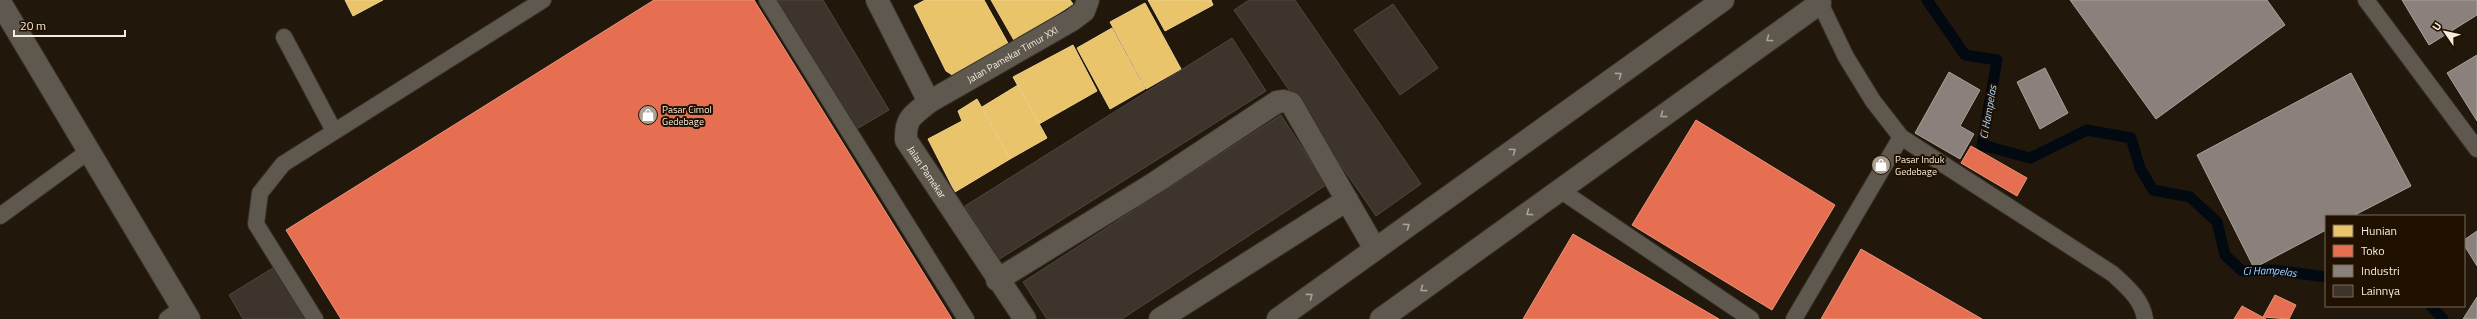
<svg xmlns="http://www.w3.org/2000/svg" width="2477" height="319" font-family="'Titillium Web',sans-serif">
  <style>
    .homes { fill: #e9c46a; stroke: #edd08c }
    .shops { fill: #e76f51; stroke: #ec947b }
    .industry { fill: #8a817c; stroke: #aaa199 }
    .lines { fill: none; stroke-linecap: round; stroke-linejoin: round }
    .stream { stroke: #030910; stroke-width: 11 }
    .building { fill: #3d342b; stroke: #50463e }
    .lane-casing { stroke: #39322a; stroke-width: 18 }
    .street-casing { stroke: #39322a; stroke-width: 24 }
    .lane { stroke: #5f584e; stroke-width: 16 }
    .street { stroke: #5f584e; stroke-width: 22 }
    .oneway { stroke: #aaa295 }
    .labels { text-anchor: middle; stroke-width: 4; stroke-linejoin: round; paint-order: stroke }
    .street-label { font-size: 10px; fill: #f6ebdc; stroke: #201000 }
    .poi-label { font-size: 10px; fill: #f6ebdc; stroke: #201000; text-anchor: start }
    .water-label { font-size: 11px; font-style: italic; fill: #a9d8fc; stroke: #201000 }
  </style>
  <rect width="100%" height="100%" fill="#21180b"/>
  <g class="homes">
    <polygon points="345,0 383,0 353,16"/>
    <polygon points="925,0 984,0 1009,45 954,76 946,71 914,6"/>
    <polygon points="991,0 1070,0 1073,4 1015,42"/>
    <polygon points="1148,0 1211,0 1213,5 1165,31"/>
    <polygon points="1145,3 1181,69 1146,89 1110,22"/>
    <polygon points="1112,28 1145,89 1110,109 1077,48"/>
    <polygon points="1073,45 1097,91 1039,124 1013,77"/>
    <polygon points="1018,85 1047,138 1010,159 982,107"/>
    <polygon points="977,99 1010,159 955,192 928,139 962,121 958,111"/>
  </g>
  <g class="shops">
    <polygon points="654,0 754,0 952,319 341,319 286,230"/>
    <polygon points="1696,120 1835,205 1772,310 1632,225"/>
    <polygon points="1971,146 2027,178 2017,196 1961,163"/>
    <polygon points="1573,234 1719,319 1523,319"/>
    <polygon points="1861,249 1982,319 1821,319"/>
    <polygon points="2275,295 2296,305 2289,319 2263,317"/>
    <polygon points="2242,306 2266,319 2234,319"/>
  </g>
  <g class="industry">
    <polygon points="2070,0 2267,0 2285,25 2156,119"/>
    <polygon points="2402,0 2477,0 2477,15 2429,45"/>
    <polygon points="2477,55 2477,121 2447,73"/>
    <polygon points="2045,68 2068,113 2040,129 2017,82"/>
    <polygon points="1949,72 1980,90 1960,126 1974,134 1960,159 1915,133"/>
    <polygon points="2351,73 2411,186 2353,216 2326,216 2326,230 2254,268 2197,155"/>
    <polygon points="2477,231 2477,266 2464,245 2464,240"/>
    <polygon points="2477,297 2477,319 2463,319"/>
  </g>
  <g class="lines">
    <g class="stream">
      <path id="s1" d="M1927,0l38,55 32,5 -15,85 48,13 57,-28 44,8 9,30 13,22 37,7 27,25 8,33 17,16 32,-1 52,7"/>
      <polyline points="2431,306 2443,319"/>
    </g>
  </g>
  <g class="building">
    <polygon points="777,0 823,0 889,110 855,130"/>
    <polygon points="1249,0 1295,0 1421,184 1376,216 1234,10"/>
    <polygon points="1393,4 1438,68 1400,95 1354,30"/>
    <polygon points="1232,38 1266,91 998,260 965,206"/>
    <polygon points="1281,115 1326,185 1122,319 1047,319 1023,282"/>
    <polygon points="276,266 307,319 243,319 229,295"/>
  </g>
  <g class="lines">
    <g class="lane-casing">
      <g id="lane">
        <polyline points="767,0 966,319"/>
        <polyline points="2366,0 2477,149"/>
        <path d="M1820,3l26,54 27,44 28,36 212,137c14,13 29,25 32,45"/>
        <polyline points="284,37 334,131"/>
        <polyline points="1560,190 1751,319"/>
        <polyline points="0,216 89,151"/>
        <polyline points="167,319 182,308"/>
        <polyline points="315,319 256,224 260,193 283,164 543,0"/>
        <polyline points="1794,319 1901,137"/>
      </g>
    </g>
    <g class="street-casing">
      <g id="street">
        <path id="s2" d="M877,0l52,102c-16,13 -24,16 -23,38l119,179"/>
        <polyline points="0,2 189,319"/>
        <path id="s3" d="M929,102l143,-82 12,-9 4,-11"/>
        <polyline points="997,280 1153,184 1277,102 1284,101 1291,103 1375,249"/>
        <polyline points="1160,319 1347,200"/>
        <polyline points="1278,319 1723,0"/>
        <polyline points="1381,319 1820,3 1816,0"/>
      </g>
    </g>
    <use href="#lane" class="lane"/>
    <use href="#street" class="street"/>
  </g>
  <defs><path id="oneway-chevron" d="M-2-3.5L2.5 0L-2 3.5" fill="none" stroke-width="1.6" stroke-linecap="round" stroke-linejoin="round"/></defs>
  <g class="oneway">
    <use href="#oneway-chevron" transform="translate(1769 39) rotate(144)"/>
    <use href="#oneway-chevron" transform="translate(1619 75) rotate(-36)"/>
    <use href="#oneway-chevron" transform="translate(1663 115) rotate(144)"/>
    <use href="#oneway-chevron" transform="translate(1513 151) rotate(-36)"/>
    <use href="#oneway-chevron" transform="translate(1529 213) rotate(144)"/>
    <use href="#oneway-chevron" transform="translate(1407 226) rotate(-36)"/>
    <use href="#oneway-chevron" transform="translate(1423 289) rotate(144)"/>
    <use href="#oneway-chevron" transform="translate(1310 296) rotate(-36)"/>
  </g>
  <defs>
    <g id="shop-disc" transform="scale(1)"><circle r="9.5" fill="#aba193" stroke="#201000"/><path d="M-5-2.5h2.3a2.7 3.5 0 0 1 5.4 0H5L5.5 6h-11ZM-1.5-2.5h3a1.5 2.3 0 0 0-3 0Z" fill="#fff"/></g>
  </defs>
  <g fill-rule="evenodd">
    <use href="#shop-disc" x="648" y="115"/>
    <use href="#shop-disc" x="1881" y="165"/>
  </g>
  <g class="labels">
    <g class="street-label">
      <text dy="4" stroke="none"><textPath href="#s3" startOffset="96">Jalan Pamekar Timur XXI</textPath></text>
      <text dy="4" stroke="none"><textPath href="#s2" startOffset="200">Jalan Pamekar</textPath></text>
    </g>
    <g class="poi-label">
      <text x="662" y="113">Pasar Cimol<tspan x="662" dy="12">Gedebage</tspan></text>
      <text x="1895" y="163">Pasar Induk<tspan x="1895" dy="12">Gedebage</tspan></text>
    </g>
    <g class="water-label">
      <text transform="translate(1988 112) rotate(-80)" y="4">Ci Hampelas</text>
      <text dy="4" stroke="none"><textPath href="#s1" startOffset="560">Ci Hampelas</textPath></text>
    </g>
  </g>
  <rect x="2325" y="215" width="140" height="92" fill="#201000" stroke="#766858"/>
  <rect x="2333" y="225" width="20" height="12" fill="#e9c46a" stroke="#766858"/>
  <text x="2361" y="235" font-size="12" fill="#f6ebdc">Hunian</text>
  <rect x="2333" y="245" width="20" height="12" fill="#e76f51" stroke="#766858"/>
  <text x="2361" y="255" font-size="12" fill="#f6ebdc">Toko</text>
  <rect x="2333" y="265" width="20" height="12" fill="#8a817c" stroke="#766858"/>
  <text x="2361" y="275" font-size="12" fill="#f6ebdc">Industri</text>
  <rect x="2333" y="285" width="20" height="12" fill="#3d342b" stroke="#766858"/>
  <text x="2361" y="295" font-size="12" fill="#f6ebdc">Lainnya</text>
  <g transform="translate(2445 32) rotate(304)" stroke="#201000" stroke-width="3" paint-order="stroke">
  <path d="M0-3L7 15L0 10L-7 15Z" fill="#f6ebdc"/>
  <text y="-6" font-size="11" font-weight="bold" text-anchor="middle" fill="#f6ebdc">U</text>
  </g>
  <path d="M14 30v6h111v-6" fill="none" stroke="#f6ebdc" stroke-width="2"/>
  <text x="20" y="30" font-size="12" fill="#f6ebdc" stroke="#201000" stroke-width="3" paint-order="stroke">20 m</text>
</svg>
